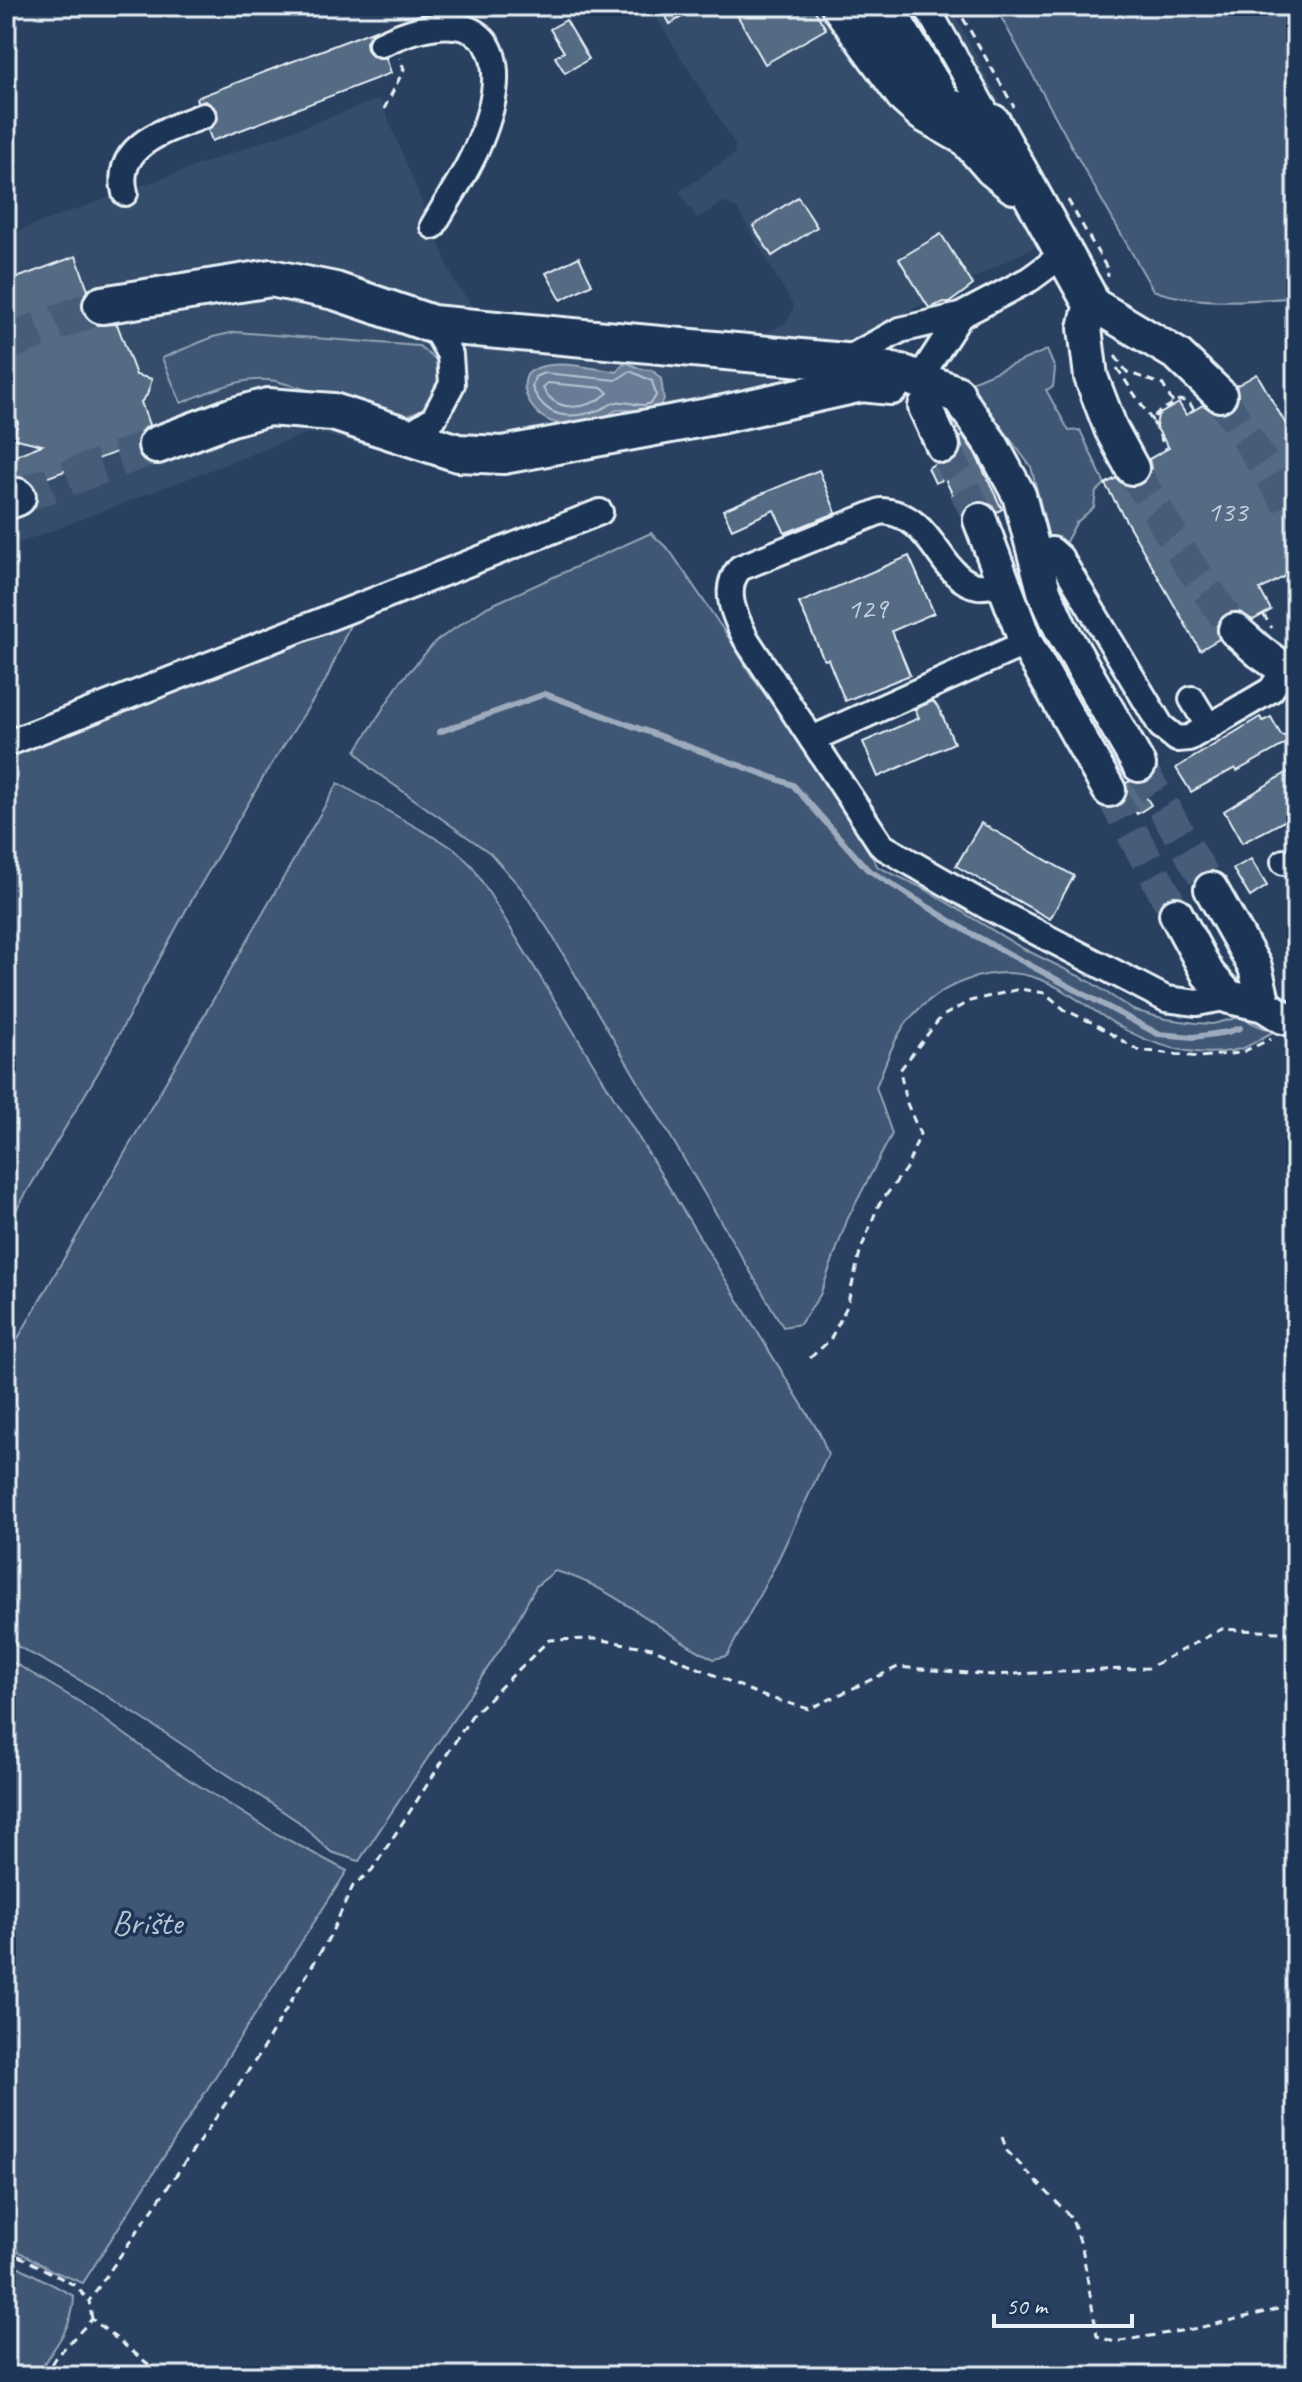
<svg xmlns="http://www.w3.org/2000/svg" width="1302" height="2382" font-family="Caveat,sans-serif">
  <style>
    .built { fill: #364d6b }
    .green { fill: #415774; stroke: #94a4b6; stroke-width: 2 }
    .water { fill: #6b7c95; stroke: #9dabbd; stroke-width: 2 }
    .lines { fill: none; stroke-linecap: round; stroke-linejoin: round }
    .shore { stroke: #b6c2d0; stroke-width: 2 }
    .stream { stroke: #9dabbd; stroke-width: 6 }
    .building { fill: #556a83; stroke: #e8f1f8; stroke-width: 2 }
    .major-tunnel { stroke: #465b78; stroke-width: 32; stroke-dasharray: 32 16; stroke-linecap: butt }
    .highway-tunnel { stroke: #465b78; stroke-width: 36; stroke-dasharray: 36 18; stroke-linecap: butt }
    .minor-casing { stroke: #e8f1f8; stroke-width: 30 }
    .major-casing { stroke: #e8f1f8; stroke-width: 38 }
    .highway-casing { stroke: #e8f1f8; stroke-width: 42 }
    .path { stroke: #e8f1f8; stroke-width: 3; stroke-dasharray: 8 6; stroke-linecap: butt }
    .minor { stroke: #1d3557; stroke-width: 24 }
    .major { stroke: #1d3557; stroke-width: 32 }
    .highway { stroke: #1d3557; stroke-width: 36 }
    .labels { text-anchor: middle; stroke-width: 7; stroke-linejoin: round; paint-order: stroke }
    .number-label { font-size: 30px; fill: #c3cfdb }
    .park-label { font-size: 34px; fill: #b6c3d0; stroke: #1d3557 }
  </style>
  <rect width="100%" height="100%" fill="#294061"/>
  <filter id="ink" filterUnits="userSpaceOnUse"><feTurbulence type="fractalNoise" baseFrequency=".0125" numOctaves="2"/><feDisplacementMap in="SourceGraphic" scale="16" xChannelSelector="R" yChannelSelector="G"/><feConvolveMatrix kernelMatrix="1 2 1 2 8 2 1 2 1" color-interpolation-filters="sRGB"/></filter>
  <g filter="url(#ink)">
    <polygon class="built" points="649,6 950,6 1067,230 677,431 498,472 369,447 325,435 307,433 6,548 6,235 380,99 455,283 476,310 532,321 766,333 787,322 794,307 738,210 724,202 697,218 679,192 734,154 735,144"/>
    <g class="green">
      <path d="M995,6h301v291c-40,4 -106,8 -143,-7l-69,-121z"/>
      <path d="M235,332l184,14 17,14 7,18 -16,29 -23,10 -128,-36c-34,-6 -64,10 -95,22l-19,-45 51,-21z"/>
      <polygon points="1047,350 1055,369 1053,387 1046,390 1069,431 1080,430 1105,484 1096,492 1094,507 1076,523 1061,551 1051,545 1031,467 969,383"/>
      <path d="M651,533l19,18 61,90 22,37 67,91 58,98 45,21 99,60 67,33 44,29 33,9 30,4 17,1 26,-7 34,15c-11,5 -22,14 -33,17 -43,11 -92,-4 -128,-27 -23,-14 -48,-34 -73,-43 -46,-17 -101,5 -131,42 -15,18 -23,45 -32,66l16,47 -44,84 -28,77 -20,29 -17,3 -233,-395 -29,-44 -31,-35 -120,-85 -14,-17 44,-69 36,-41 51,-34z"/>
      <polygon points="352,620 326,680 264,776 186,910 99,1071 6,1227 6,758"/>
      <path d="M338,783l117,66 18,18 347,567 8,20 -52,110 -49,92 -13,3c-54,-26 -100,-73 -159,-88l-19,15 -27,50 -150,225 -28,-9 -32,-30 -131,-87 -72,-46 -90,-49v-281z"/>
      <polygon points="6,1658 80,1702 177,1772 277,1834 347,1871 83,2283 53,2271 6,2244"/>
      <path d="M6,2260l68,36c0,31 -22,55 -39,80h-29z"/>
    </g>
    <path class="water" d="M628,363l13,6 11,1 9,9 3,21c-14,21 -29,7 -46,10 -4,1 -8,4 -12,6 -26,10 -57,16 -75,-11 -6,-11 -9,-19 -4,-30 17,-20 67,-6 90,-3l5,-7z"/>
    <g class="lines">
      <g class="shore">
        <path d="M630,371l22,10 4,14c-8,19 -24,5 -39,7 -6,1 -12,6 -18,8 -29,10 -54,9 -67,-23l3,-10 9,-4 72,7z"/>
        <path d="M547,383l56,5 5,5c-20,17 -52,21 -65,-5z"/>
      </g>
      <polyline class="stream" points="439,732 545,694 793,785 867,869 970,933 1158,1034 1194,1037 1228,1032 1240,1028"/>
    </g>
    <g class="building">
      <polygon points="660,6 700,6 670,24"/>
      <polygon points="732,6 812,6 826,29 765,64"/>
      <polygon points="566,20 589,59 565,73 555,57 564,52 550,29"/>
      <polygon points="375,30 366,41 367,49 372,56 386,58 391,73 212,141 208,130 218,119 217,110 206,101 197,102 196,98"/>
      <polygon points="798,197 817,227 772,256 753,226"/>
      <polygon points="941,234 973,285 949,303 944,302 929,308 899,259"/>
      <polygon points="76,256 88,290 82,298 81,308 85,318 95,325 117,324 136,375 152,379 147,395 141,402 149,425 140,432 136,445 32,483 21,477 16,477 9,458 42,445 13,438 18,423 6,394 6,282"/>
      <polygon points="579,257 592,284 561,300 546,273"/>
      <polygon points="1257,374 1296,442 1296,570 1260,590 1271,610 1253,620 1239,612 1228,612 1221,617 1217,626 1219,639 1200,650 1105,484 1116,478 1123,484 1132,487 1142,484 1148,479 1151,469 1149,459 1169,448 1156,427 1158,415 1179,403 1186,415 1203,405 1215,413 1226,413 1234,407 1238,400 1236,386"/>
      <polygon points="963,436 975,453 1002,509 997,512 991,505 984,501 974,502 966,507 962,514 945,479 935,483 928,468 936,463 950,463 958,458 962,448 960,437"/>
      <polygon points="819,470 836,513 785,533 774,510 732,529 723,510"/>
      <polygon points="909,556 934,613 892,631 910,675 845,701 828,659 824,660 799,603"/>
      <polygon points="933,701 940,710 954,743 878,777 863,742 919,718 915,709"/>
      <polygon points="1260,717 1263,721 1271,717 1281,735 1294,739 1237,771 1235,768 1191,792 1176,768"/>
      <polygon points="1296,767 1296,815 1242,843 1224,811"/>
      <polygon points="1130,781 1138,784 1151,805 1137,814 1126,796 1126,783"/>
      <polygon points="981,823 1074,876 1050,919 956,866"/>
      <polygon points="1251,859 1267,886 1250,897 1233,869"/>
    </g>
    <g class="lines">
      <g class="major-tunnel">
        <polyline points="1220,395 1296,516"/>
        <polyline points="943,446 980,520"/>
        <polyline points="1132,468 1187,561 1235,630"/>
        <polyline points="1139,765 1211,889"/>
        <polyline points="1109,790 1176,914"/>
      </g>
      <g class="highway-tunnel">
        <polyline points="6,343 102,305"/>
        <polyline points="17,497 157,445"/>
      </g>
      <g class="minor-casing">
        <g id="minor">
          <polyline points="926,6 992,123"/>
          <path d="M381,44c91,-44 138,-7 102,89 -12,33 -33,63 -50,93"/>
          <path d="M125,193c-12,-49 42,-63 78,-77"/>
          <polyline points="842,362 900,330 960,316"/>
          <polyline points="919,379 960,316 1030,279 1064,254"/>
          <polyline points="406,436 434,418 452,384 450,355 432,324"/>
          <polyline points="1052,550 1060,557 1161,726 1177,739 1189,738 1271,690 1284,670"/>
          <path d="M1003,584c-8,0 -18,3 -25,2 -40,-7 -43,-72 -97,-75l-141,57c-19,21 -5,49 6,71l136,207 108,62 176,91 31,4 32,-6"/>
          <polyline points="1192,699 1209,727"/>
          <polyline points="812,739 1026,643"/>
          <polyline points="6,744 600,512"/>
          <polyline points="1284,862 1296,864"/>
        </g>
      </g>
      <g class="major-casing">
        <g id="major">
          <polyline points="1087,295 1091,303 1178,355 1220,395"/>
          <polyline points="1091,303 1085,328 1091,377 1111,429 1132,468"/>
          <polyline points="956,394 992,445 1019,495 1044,591 1060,627 1139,765"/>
          <polyline points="925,407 943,446"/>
          <polyline points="980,520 1026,643 1109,790"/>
          <polyline points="1235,630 1260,652 1296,677"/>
          <polyline points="1211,889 1255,967 1264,1005"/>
          <polyline points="1176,914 1208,974 1229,997 1264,1005 1283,1017 1296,1020"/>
        </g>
      </g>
      <g class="highway-casing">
        <g id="highway">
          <polyline points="840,6 906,97 924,113 966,137 993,168 1014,185"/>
          <polyline points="884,6 945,106 992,123 1087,295"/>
          <polyline points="102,305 271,278 335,291 432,324 856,363 901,373 956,394"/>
          <polyline points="157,445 231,417 268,407 333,412 458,453 503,455 719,415 862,383 891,386"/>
          <polyline points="6,501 17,497"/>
        </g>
      </g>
      <g class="path">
        <polyline points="956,6 1014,107"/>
        <polyline points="384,109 404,69 400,58"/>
        <polyline points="1068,200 1109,272 1107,276"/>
        <polyline points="1115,356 1127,372 1163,385 1173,403"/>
        <polyline points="1117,368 1153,422 1156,414 1179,400 1189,402 1194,410"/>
        <polyline points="1153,422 1166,449"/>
        <polyline points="1289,573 1296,587"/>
        <polyline points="1263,614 1272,628"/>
        <polyline points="810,1358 830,1340 847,1306 860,1252 878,1206 907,1167 920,1134 906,1101 900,1070 941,1017 970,1001 1020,989 1045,993 1065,1010 1093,1023 1138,1050 1199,1057 1240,1053 1271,1039"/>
        <polyline points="1002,2137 1007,2151 1071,2217 1082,2247 1097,2336 1114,2342 1198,2328 1296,2305"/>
        <polyline points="6,2249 76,2286 89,2301"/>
        <polyline points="92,2319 89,2301 257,2058 330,1936 353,1886 372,1870 473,1714 549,1640 595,1639 652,1648 763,1696 809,1709 898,1667 992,1675 1148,1668 1222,1629 1296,1633"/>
        <polyline points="44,2376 55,2358 92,2319 163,2376"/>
      </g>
      <use href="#minor" class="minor"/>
      <use href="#major" class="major"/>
      <use href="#highway" class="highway"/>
    </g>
  </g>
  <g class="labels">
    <g class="number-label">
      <text x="1227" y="521">133</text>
      <text x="867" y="618">129</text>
    </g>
    <g class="park-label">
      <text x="147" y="1934">Brište</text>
    </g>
  </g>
  <rect width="1302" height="2382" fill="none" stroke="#1d3557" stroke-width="32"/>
  <rect x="16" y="16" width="1270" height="2350" fill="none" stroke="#e8f1f8" stroke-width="3" filter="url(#ink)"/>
  <path d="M994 2314v12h138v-12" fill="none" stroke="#e8f1f8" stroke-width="4"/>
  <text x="1006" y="2314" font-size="24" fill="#e8f1f8" stroke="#1d3557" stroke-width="6" paint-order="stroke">50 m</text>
</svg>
